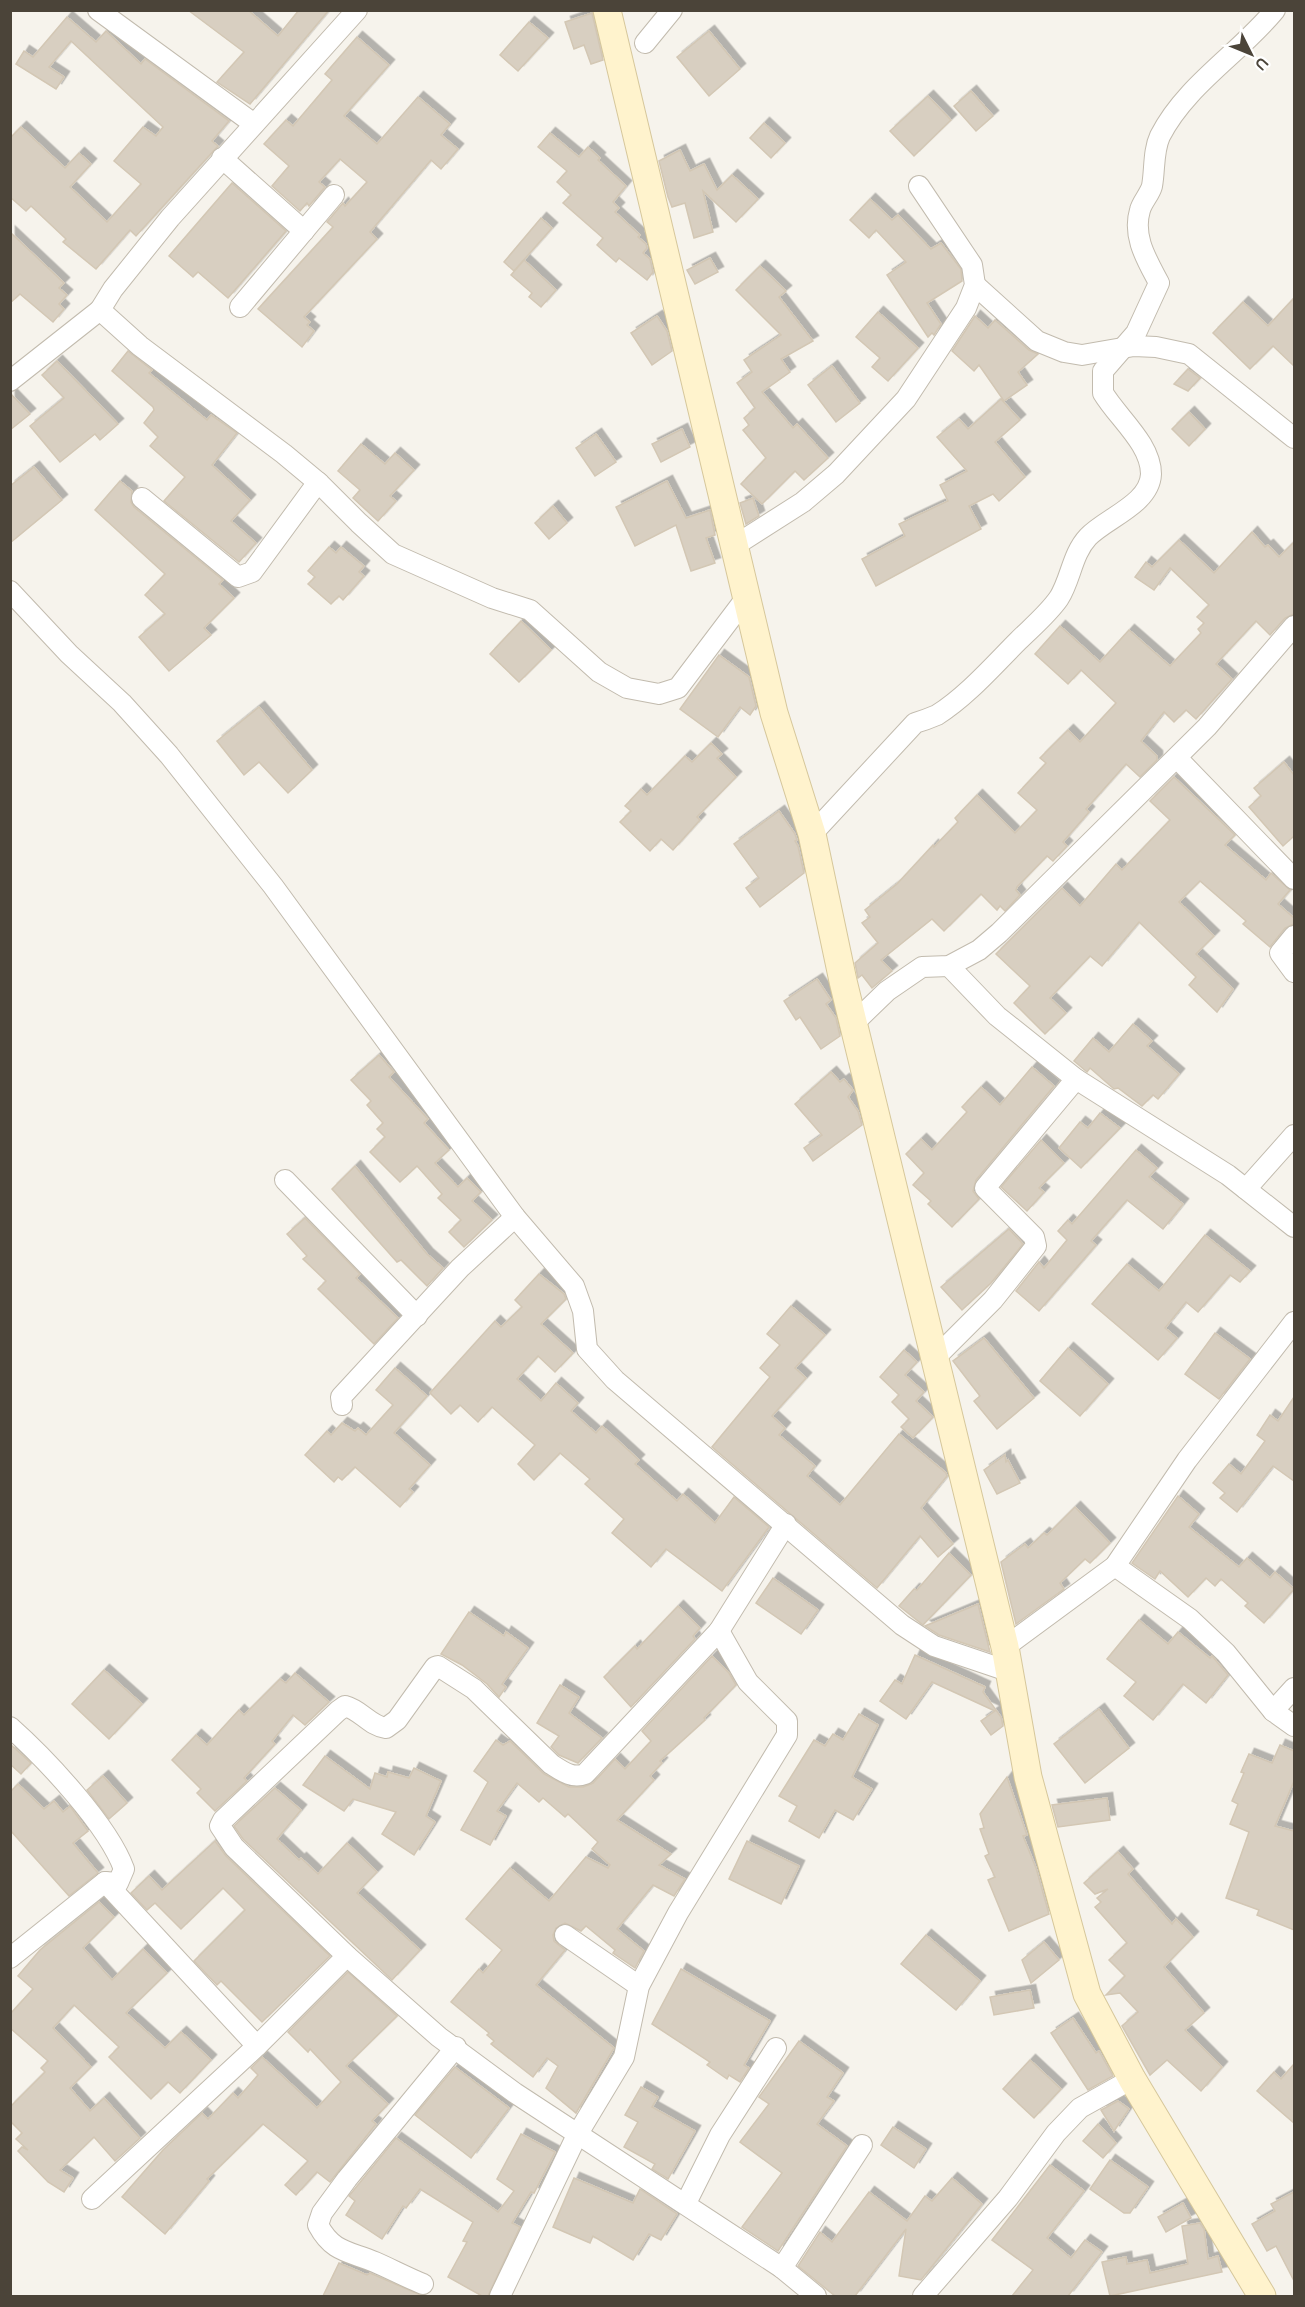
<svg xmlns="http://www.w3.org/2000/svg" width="1305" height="2307" font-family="Quicksand,sans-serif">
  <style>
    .building { fill: #d8cfc1; stroke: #d3c7b4; stroke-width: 1.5; filter: url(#shadow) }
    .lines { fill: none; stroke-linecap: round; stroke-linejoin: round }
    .street-casing { stroke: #c2bbae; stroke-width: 22 }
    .secondary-casing { stroke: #d6c79b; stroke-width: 29 }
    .street { stroke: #fff; stroke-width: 20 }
    .secondary { stroke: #fff3cd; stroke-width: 27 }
  </style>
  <defs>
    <filter id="shadow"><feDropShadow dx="5.5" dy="-5.5" stdDeviation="0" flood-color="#0004"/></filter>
  </defs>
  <rect width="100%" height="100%" fill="#f6f3ec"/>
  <g class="building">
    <polygon points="188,10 248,10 278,36 299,10 329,10 250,104 217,82 244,52"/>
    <polygon points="592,13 603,60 591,64 584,45 574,49 565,22"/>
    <polygon points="67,17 96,42 106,31 141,64 145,59 229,121 212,141 218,146 136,236 130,230 96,269 63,242 66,239 31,206 26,211 10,197 10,138 21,127 65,168 79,153 91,164 70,187 107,222 141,184 114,161 143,127 156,136 163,127 71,41 49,67 64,77 56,89 16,64 24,51 33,57"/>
    <polygon points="529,22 548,38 518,71 500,55"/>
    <polygon points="709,31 740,69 709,96 677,57"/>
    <polygon points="357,37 389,65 344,116 377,144 418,97 450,124 441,135 458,149 441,169 431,160 370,232 377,239 304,317 310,322 307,325 314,331 302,347 258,309 333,227 327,222 343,203 345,206 367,182 340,159 319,182 325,187 309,206 307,203 300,211 272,186 289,166 264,144 286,120 293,126 332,80 325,74"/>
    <polygon points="971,91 993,116 976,131 954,106"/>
    <polygon points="928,96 951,120 914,156 890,131"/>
    <polygon points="764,123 785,143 771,158 750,138"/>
    <polygon points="550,133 579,157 588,147 600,158 598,160 626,186 613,202 619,208 615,212 640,235 638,237 646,244 647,248 643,253 650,259 653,272 647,280 619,258 616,262 597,245 603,238 563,203 571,195 557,182 567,171 538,147"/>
    <polygon points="680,150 690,171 704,164 717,190 732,175 758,199 736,222 703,191 713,232 694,238 685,203 672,207 668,197 659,161"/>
    <polygon points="232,183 286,231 228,298 198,272 193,277 169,256"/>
    <polygon points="870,199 892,220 898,215 931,249 941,243 961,269 962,281 927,303 941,324 934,335 932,333 928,337 887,275 906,262 876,230 869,238 850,220"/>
    <polygon points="541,218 552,228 514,271 504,262"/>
    <polygon points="10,232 64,283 59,288 67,295 59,304 64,309 53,322 20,294 10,303"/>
    <polygon points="710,258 718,272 695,284 687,270"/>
    <polygon points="524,260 556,290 541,307 529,297 532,293 511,275"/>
    <polygon points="760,266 786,291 779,297 813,341 781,359 790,372 762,392 793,428 797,424 828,458 804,480 795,471 762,504 741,484 766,458 743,430 749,425 744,418 755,408 737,383 752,372 744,360 781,335 736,290"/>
    <polygon points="1294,298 1294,366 1273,346 1250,369 1213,333 1243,302 1268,326"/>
    <polygon points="878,312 918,348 888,381 872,367 880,358 856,337"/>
    <polygon points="657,316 667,331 672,351 652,365 631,333"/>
    <polygon points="975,316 988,328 995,320 1029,350 1038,354 1018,372 1027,385 1004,401 979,365 974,371 952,351"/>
    <polygon points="128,351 152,370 149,373 207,420 211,415 237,433 212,465 250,500 231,521 256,543 239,562 164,501 185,477 150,446 158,437 144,423 154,410 153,407 112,371"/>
    <polygon points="57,361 118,424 100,440 95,434 60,462 30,426 64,398 42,375"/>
    <polygon points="832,366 860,403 836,422 808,385"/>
    <polygon points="1188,369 1200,378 1188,391 1174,384"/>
    <polygon points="10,393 30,414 10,430"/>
    <polygon points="1001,399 1020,420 995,442 1025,477 999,501 993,494 969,506 981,529 876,586 862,559 905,536 899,524 948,501 940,485 967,471 937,437 959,419 968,429"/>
    <polygon points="1189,412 1205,429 1189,446 1172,429"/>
    <polygon points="682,429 690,447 661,462 652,444"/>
    <polygon points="596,434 616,462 595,476 576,448"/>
    <polygon points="361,444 385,464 395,453 414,470 390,496 396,501 378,521 353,498 360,490 338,471"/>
    <polygon points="34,467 62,500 10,543 10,486"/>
    <polygon points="120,481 132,491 131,502 134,507 223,580 219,584 234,598 204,628 211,635 169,671 139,637 165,614 145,595 165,574 95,510"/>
    <polygon points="667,481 686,518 710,510 715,535 706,538 715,563 691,571 676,525 635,546 616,507"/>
    <polygon points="753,498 759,516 746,524 740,503"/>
    <polygon points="553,506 567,523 549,539 535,523"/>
    <polygon points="1252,532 1265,547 1268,545 1279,557 1294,542 1294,614 1285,618 1270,635 1256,621 1216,664 1232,679 1196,719 1186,710 1174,722 1164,712 1141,741 1157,756 1157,760 1140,777 1126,764 1086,809 1089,812 1063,842 1067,846 1053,861 1047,856 1017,887 1016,890 1020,895 1005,911 1000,906 997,910 981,894 944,931 932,919 881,960 892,971 872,988 862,975 858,978 855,963 878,943 862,923 870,917 865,910 897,884 933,845 934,847 958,822 955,818 977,795 1015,833 1037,810 1018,793 1046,763 1040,758 1068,730 1080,742 1116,703 1081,670 1068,684 1035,654 1060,626 1100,662 1129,630 1170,666 1201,633 1198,629 1204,623 1197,617 1209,605 1170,568 1154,590 1135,577 1146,562 1152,567 1179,540 1214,573"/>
    <polygon points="329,547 336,553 341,547 364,566 359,572 364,576 343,600 339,596 331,604 308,584 315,577 308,571"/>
    <polygon points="521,621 551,650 519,682 490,654"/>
    <polygon points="719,655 749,677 756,706 750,715 740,707 718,737 680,709"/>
    <polygon points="259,707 312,770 288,793 259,762 244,775 217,741"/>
    <polygon points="711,743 722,754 717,758 736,777 697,817 700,820 673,850 661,839 650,851 620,822 631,811 625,806 641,789 647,795 685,756 692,762"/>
    <polygon points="1284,762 1294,775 1294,836 1283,846 1249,807 1261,796 1254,788"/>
    <polygon points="1174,777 1235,835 1225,845 1266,880 1271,873 1290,890 1278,904 1294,918 1294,924 1285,928 1270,947 1243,924 1246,921 1200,881 1179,902 1214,936 1196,954 1233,989 1217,1012 1189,985 1196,977 1139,922 1102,966 1090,956 1050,998 1066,1013 1045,1034 1014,1003 1030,986 996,954 1062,888 1080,906 1116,864 1122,870 1170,820 1150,801"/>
    <polygon points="779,811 795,834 797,840 795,841 798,846 804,873 760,907 746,888 759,878 734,844"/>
    <polygon points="817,979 831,1000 826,1004 836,1018 840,1036 821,1049 800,1017 796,1020 784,1001"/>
    <polygon points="1133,1024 1152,1041 1147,1046 1179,1074 1158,1099 1153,1095 1142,1106 1118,1088 1114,1089 1090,1068 1087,1072 1074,1061 1093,1038 1109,1052"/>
    <polygon points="379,1055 394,1072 389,1077 428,1119 424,1123 449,1150 435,1163 458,1187 467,1178 481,1192 472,1201 492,1220 464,1247 449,1232 461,1220 438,1198 442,1194 417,1166 400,1182 370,1152 385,1137 377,1129 383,1123 367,1105 371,1101 351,1080"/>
    <polygon points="1032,1067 1054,1086 976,1180 973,1191 979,1199 952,1227 928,1204 931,1201 913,1185 924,1173 906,1154 921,1139 932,1150 967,1112 962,1107 981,1087 1000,1105"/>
    <polygon points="831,1072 840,1082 844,1079 853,1090 848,1097 858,1111 862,1125 813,1161 804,1148 822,1135 795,1104"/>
    <polygon points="1100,1113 1120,1128 1081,1168 1059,1148 1080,1122 1088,1128"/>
    <polygon points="1041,1140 1064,1163 1039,1188 1044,1192 1027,1211 1001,1187"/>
    <polygon points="1136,1150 1157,1168 1149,1177 1183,1204 1163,1229 1127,1200 1091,1241 1096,1245 1039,1311 1016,1291 1039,1262 1044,1268 1067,1240 1058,1231 1068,1220 1072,1224"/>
    <polygon points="355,1166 427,1254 443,1268 427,1286 401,1260 397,1262 332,1189"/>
    <polygon points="305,1218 360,1274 356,1278 398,1318 374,1344 318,1289 326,1281 303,1259 307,1256 287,1234"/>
    <polygon points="1009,1229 1023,1244 991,1283 962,1310 941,1287"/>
    <polygon points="1205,1235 1250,1271 1240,1282 1230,1275 1198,1312 1186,1302 1165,1328 1177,1338 1158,1360 1092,1304 1127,1264 1159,1291"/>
    <polygon points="539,1274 564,1294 566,1299 541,1324 573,1353 555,1372 538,1356 517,1379 541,1401 556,1383 578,1403 571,1411 596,1433 602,1426 639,1460 635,1464 677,1501 683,1494 715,1523 734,1497 769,1527 722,1591 666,1549 651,1567 612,1533 624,1519 585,1484 590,1479 560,1453 534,1480 518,1464 535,1445 492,1407 478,1422 460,1405 451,1414 430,1393 495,1321 501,1327 522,1307 515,1300"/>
    <polygon points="791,1306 825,1335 795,1368 806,1378 772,1416 785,1428 779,1435 815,1466 807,1476 840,1505 899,1434 946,1473 947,1476 921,1508 953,1544 938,1557 920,1536 877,1588 712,1447 770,1377 760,1368 780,1345 767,1334"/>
    <polygon points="1215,1333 1250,1359 1219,1399 1185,1374"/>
    <polygon points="984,1338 1034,1398 997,1429 974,1401 980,1396 953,1361"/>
    <polygon points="1068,1348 1108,1384 1080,1416 1040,1381"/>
    <polygon points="904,1350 917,1362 905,1375 924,1392 916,1401 933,1417 913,1438 901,1427 909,1419 892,1402 899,1395 880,1377"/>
    <polygon points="395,1368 427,1396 394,1433 430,1465 409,1489 413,1492 400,1507 355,1467 342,1480 338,1477 334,1482 305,1455 327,1431 331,1435 342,1423 355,1431 358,1428 366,1435 393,1405 376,1390"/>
    <polygon points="1294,1397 1294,1481 1273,1466 1237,1512 1220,1498 1225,1493 1213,1483 1229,1464 1241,1474 1265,1441 1257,1435 1270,1415 1278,1421"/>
    <polygon points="1005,1455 1006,1462 1008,1460 1020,1483 997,1494 984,1470"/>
    <polygon points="1178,1496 1199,1514 1189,1527 1239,1567 1247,1558 1270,1578 1275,1572 1294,1589 1264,1623 1245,1606 1248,1603 1221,1579 1215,1586 1206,1578 1188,1597 1160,1571 1155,1579 1132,1563"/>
    <polygon points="1075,1507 1110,1543 1090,1563 1085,1559 1060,1583 1064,1589 1016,1624 1001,1562 1025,1544 1028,1548 1044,1533 1047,1535"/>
    <polygon points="949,1553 971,1575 923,1625 899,1606 914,1589 917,1590"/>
    <polygon points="773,1578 818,1610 801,1634 756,1603"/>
    <polygon points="978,1604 990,1652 939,1635 925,1626"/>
    <polygon points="678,1606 700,1628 693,1636 695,1639 631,1707 604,1677 635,1646 637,1649"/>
    <polygon points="469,1612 504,1636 506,1632 528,1648 502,1684 506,1687 499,1697 487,1684 462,1665 441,1654"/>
    <polygon points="1139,1620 1168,1644 1178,1632 1210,1658 1212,1656 1228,1675 1206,1703 1183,1684 1153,1720 1124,1696 1136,1682 1107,1659"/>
    <polygon points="915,1655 985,1687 983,1692 1001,1717 1003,1726 991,1735 981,1721 995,1711 932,1682 906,1719 880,1701 895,1680 902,1684"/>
    <polygon points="712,1656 729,1673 736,1685 704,1718 705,1720 660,1761 662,1763 650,1776 654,1780 617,1820 671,1854 659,1865 685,1879 674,1896 653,1885 617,1929 644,1951 635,1968 613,1953 615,1950 586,1926 581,1931 565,1923 556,1928 553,1935 554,1941 565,1950 536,1985 614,2048 576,2113 546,2088 558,2066 547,2058 533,2077 491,2044 494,2041 487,2035 489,2033 451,2002 479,1969 483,1973 502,1950 466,1919 510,1868 549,1901 586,1857 608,1868 610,1865 592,1849 598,1842 568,1814 565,1817 543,1798 539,1802 517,1783 497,1811 506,1816 490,1845 461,1830 488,1782 474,1771 496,1740 503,1745 510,1741 544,1774 569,1787 583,1787 593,1783 615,1759 625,1769 651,1741 642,1731"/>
    <polygon points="104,1670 142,1704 109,1739 72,1704"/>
    <polygon points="295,1673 329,1702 305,1725 293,1715 272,1741 275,1744 244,1778 247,1781 215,1811 197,1793 201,1789 172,1760 196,1735 207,1745 239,1710 244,1715 280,1679 286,1683"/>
    <polygon points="560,1685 579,1697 569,1713 602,1738 578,1763 559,1755 551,1747 559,1736 537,1723"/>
    <polygon points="1099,1709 1129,1748 1085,1783 1054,1744"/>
    <polygon points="859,1714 878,1725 852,1777 872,1789 853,1820 835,1810 819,1838 789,1821 797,1806 779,1796 814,1740 825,1746 833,1734 843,1740"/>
    <polygon points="10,1744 31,1763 21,1774 10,1764"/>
    <polygon points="1280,1745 1294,1751 1294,1781 1275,1826 1294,1831 1294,1930 1257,1915 1259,1910 1226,1898 1249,1832 1230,1824 1238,1804 1232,1801 1244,1773 1241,1772 1249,1754 1272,1763"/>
    <polygon points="325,1756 370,1789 375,1773 387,1777 388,1772 409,1778 414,1768 441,1781 426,1816 435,1822 414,1855 382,1834 396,1812 353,1799 344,1811 303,1785"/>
    <polygon points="103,1776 127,1803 109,1819 87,1790"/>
    <polygon points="1007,1777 1027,1835 1023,1836 1036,1868 1049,1914 1009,1931 988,1880 995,1877 985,1856 989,1854 980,1829 984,1828 980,1814"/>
    <polygon points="18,1784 44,1809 54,1801 63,1812 70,1806 88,1831 73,1843 98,1873 69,1896 10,1830 10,1792"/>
    <polygon points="275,1788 301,1810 277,1839 299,1860 301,1858 318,1874 347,1843 377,1872 357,1893 420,1950 392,1980 243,1839 234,1826"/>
    <polygon points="1107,1798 1110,1820 1058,1827 1052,1805"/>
    <polygon points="215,1841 226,1856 330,1956 262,2022 221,1981 217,1985 194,1961 245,1910 223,1888 181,1929 155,1903 147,1910 131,1893 149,1876 162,1890"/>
    <polygon points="747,1841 799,1866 781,1904 729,1879"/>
    <polygon points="1118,1852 1133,1869 1128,1874 1172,1924 1176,1919 1193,1937 1164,1967 1204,2013 1185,2030 1222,2067 1201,2091 1167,2060 1150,2075 1122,2026 1138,2012 1120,1993 1106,1995 1125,1976 1109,1960 1127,1943 1095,1907 1101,1902 1097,1898 1108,1889 1095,1894 1084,1883"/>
    <polygon points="99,1902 114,1917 83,1948 112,1980 143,1949 167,1973 126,2013 165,2048 181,2032 211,2060 180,2093 168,2082 151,2099 109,2057 119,2047 74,2005 53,2028 91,2067 70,2088 90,2111 104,2098 140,2138 115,2161 94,2137 60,2170 73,2178 64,2192 48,2182 18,2151 22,2147 28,2150 16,2139 22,2133 10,2121 10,2107 45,2072 41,2068 48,2061 10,2028 10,2014 33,1989 18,1976 40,1950"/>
    <polygon points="926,1935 980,1981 956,2010 901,1964"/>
    <polygon points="1044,1942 1059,1960 1031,1983 1022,1960"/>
    <polygon points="681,1969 770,2021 744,2065 749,2068 740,2082 729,2075 727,2079 707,2065 710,2062 652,2024"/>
    <polygon points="348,1972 397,2016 346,2066 388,2104 372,2121 376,2124 330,2182 317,2172 296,2195 285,2185 308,2161 263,2124 207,2179 209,2181 165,2234 122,2197 163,2150 202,2113 208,2119 233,2093 238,2098 258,2075 251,2068 262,2057 317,2108 341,2082 310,2049 308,2052 288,2032"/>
    <polygon points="1030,1990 1034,2008 994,2015 990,1997"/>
    <polygon points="1073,2018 1096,2053 1099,2051 1113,2076 1088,2090 1051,2033"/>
    <polygon points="799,2041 843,2073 827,2097 834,2101 817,2124 847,2146 778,2251 742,2227 782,2173 740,2142 769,2104 759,2097"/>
    <polygon points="1030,2060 1061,2089 1034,2118 1003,2089"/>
    <polygon points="1294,2064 1294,2123 1257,2091 1274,2072 1281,2079"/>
    <polygon points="455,2067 509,2108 471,2158 415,2115"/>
    <polygon points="641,2087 658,2097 652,2107 695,2131 668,2179 652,2169 655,2164 624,2147 638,2122 625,2115"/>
    <polygon points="1118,2101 1129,2109 1114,2131 1101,2110"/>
    <polygon points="1098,2124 1116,2143 1103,2158 1083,2141"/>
    <polygon points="893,2127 926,2149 914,2168 881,2145"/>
    <polygon points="521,2134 555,2152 534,2193 531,2192 512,2223 520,2227 488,2296 482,2296 448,2277 467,2242 463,2241 473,2222 420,2189 406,2208 403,2206 382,2239 346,2215 355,2201 349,2196 396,2138 498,2212 514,2191 497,2179"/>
    <polygon points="1110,2160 1148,2187 1130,2213 1124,2213 1090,2189"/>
    <polygon points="1050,2165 1084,2191 1047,2238 1071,2258 1085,2240 1102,2252 1068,2296 1012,2296 1033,2270 992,2240"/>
    <polygon points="574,2178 633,2203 640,2189 677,2214 661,2240 649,2234 633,2260 593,2236 590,2243 553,2227"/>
    <polygon points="952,2178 982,2204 921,2280 899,2276 906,2229 855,2296 835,2296 798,2266 820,2232 832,2242 869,2192 907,2221 925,2196 932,2201"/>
    <polygon points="1294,2192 1294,2281 1276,2246 1267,2251 1252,2224 1275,2211 1271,2204"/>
    <polygon points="1183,2203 1191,2218 1166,2232 1158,2217"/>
    <polygon points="1200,2223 1204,2229 1208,2259 1218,2256 1222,2272 1110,2296 1102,2262 1126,2257 1127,2264 1147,2260 1150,2273 1188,2264 1182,2226"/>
    <polygon points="339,2263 367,2275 370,2273 423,2296 323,2296"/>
  </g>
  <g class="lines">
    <g class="street-casing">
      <g id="street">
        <polyline points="98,10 254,124"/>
        <polyline points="357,10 170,218 113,289 100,310 140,346 284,454 320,484 359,523 393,554 492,598 530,610 599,672 627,688 659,694 678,688 746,598"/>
        <polyline points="645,43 672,10"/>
        <polyline points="222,158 304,231"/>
        <polyline points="975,285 1037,341 1064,352 1082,355 1134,346 1156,347 1189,354 1294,438"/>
        <polyline points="240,307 334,195"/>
        <polyline points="10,381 100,310"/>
        <polyline points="142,498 238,577 252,572 318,482"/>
        <polyline points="734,546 803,502 836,474 906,399 966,308 975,285 972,265 919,186"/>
        <polyline points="10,591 69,654 122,703 169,755 273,886 515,1217 574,1286 583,1311 587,1349 615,1380 902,1625 934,1646 1008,1671"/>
        <polyline points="1177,758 1294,879"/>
        <path d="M812,834l103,-111c7,-2 15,-5 22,-8 30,-19 56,-49 81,-74 13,-13 30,-27 41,-43 12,-19 13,-44 29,-61 18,-19 62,-33 63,-63 0,-30 -33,-56 -48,-81v-22l33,-38 23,-50c-12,-23 -27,-46 -19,-73 2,-8 10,-16 12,-24 3,-16 1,-35 8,-50 26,-51 80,-83 115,-126"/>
        <polyline points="1294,936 1280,953 1294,972"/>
        <polyline points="949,966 997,1016 1076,1079 1228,1175 1294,1227"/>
        <polyline points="855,1022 887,991 922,967 949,966 979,950 999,933 1207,727 1294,626"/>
        <polyline points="285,1180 417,1316"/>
        <polyline points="1246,1189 1294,1135"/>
        <polyline points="935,1358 993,1300 1036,1246 1034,1237 985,1188 1076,1079"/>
        <polyline points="342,1405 341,1397 460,1268 515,1217"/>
        <path d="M786,1524l-67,107 -134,143c-13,5 -23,-3 -34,-10l-77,-75 -36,-23 -3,1 -38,53 -11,8c-16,-2 -25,-18 -41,-22l-7,5 -115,109 -3,6 14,21 113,109 92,81 76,56 267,175 34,28"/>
        <polyline points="1115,1566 1190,1619 1226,1653 1273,1711 1294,1726"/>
        <polyline points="1005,1647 1115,1566 1187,1460 1294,1322"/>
        <polyline points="1273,1711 1294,1688"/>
        <path d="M10,1727c36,32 98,98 114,142l-6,14 -13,-1 -95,76"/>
        <polyline points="105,1882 257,2046"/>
        <polyline points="565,1935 639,1986"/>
        <polyline points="92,2199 257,2046 347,1956"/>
        <polyline points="686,2203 720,2135 776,2048"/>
        <polyline points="782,2268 862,2145"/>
        <path d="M423,2284c-17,-7 -32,-15 -48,-22 -26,-11 -42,-9 -57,-37l4,-12 25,-34 109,-132"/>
        <polyline points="500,2296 577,2135 624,2057 639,1986 678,1913 787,1735 787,1721 748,1682 719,1631"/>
        <polyline points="923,2296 1008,2198 1056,2133 1080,2108 1132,2079"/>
      </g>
    </g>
    <g class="secondary-casing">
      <polyline id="secondary" points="607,10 774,713 812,834 843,981 1005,1647 1028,1777 1087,1994 1132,2079 1262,2296"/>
    </g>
    <use href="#street" class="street"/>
    <use href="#secondary" class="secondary"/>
  </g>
  <rect width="1305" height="2307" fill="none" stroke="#4b4439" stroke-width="24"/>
  <g transform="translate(1251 54) rotate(133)" stroke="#ffffff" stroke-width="4.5" paint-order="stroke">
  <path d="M0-4.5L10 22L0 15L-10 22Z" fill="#4b4439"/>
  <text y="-9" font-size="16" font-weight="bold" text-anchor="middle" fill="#4b4439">U</text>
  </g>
</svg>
